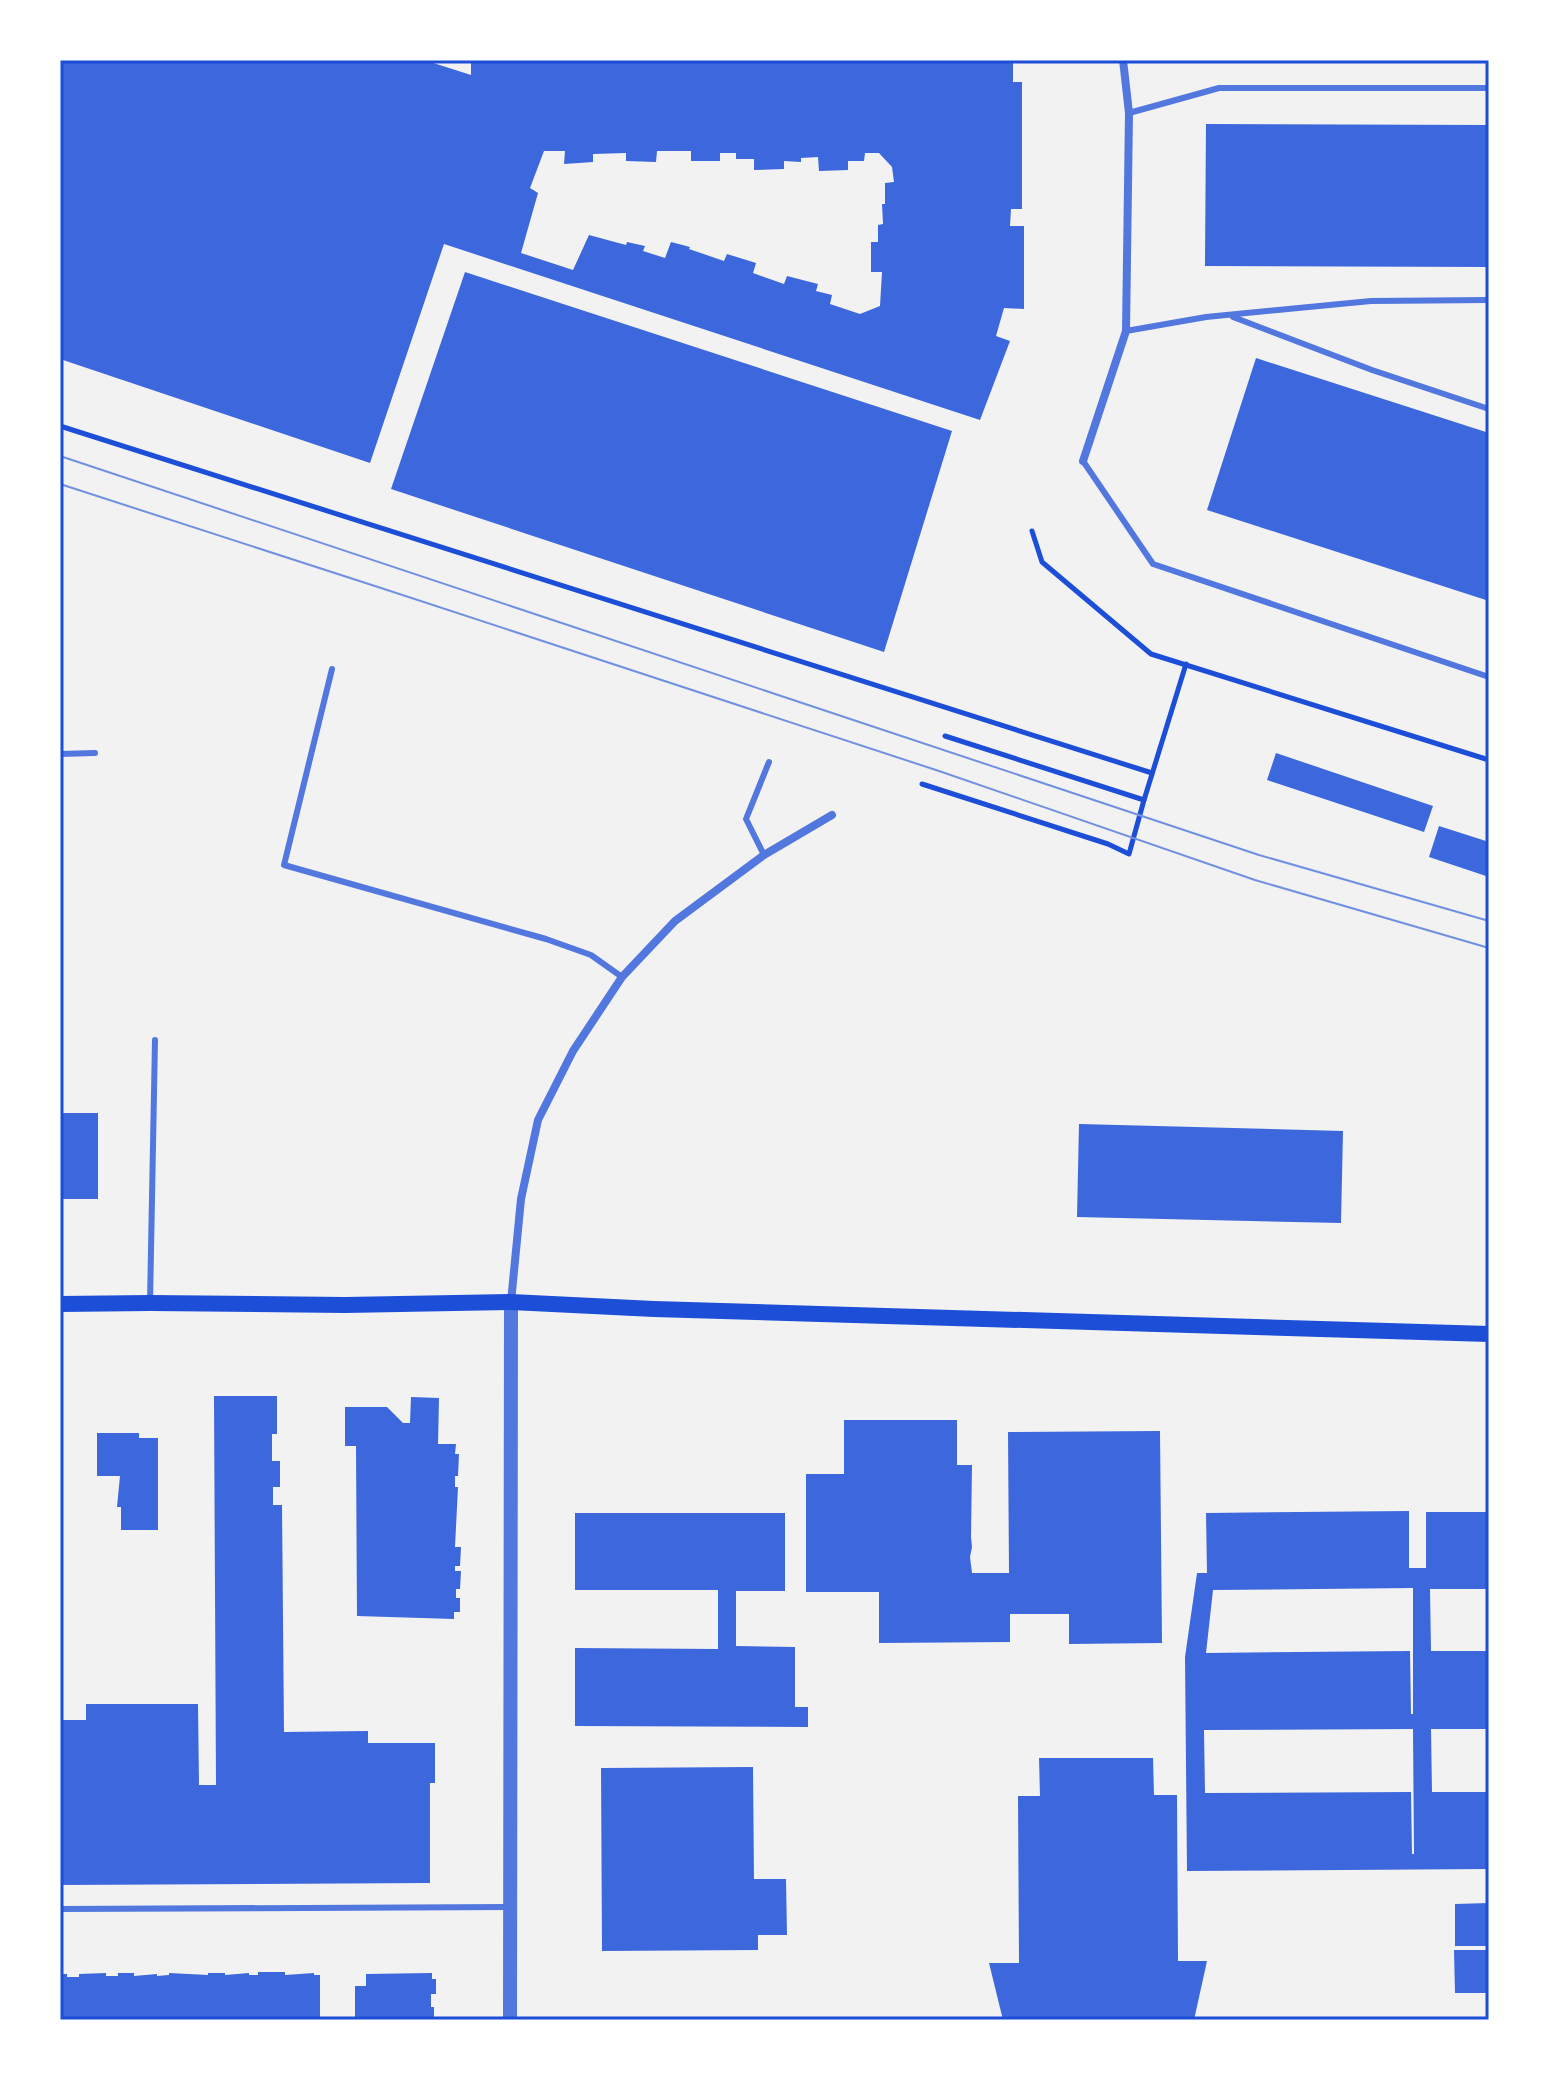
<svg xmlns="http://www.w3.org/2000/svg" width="1549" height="2080" font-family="'DejaVu Sans',sans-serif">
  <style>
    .building { fill: #3d67dc; fill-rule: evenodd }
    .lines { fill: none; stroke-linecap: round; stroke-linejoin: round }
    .path { stroke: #1d4ed8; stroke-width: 5 }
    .service { stroke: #5277de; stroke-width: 6 }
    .minor { stroke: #5277de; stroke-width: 8 }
    .tertiary { stroke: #5277de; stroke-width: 14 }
    .secondary { stroke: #1d4ed8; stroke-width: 16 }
    .tram { stroke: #7290e2; stroke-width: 2 }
    .neatline { fill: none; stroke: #1d4ed8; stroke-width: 3 }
  </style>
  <rect width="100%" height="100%" fill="#f2f2f2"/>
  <g class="building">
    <path d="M60,60h364l47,15v-15h542v22h9v127h-11l-1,17h14v83l-20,-1 -8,28 14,5 -30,79 -536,-176 -74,219 -310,-104zM544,151h21l-1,13 29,-2v-8l33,-1v8l30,1 1,-11h34v10h29v-8h16v6h18v11l30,-1v-8l17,1v-4l17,-1 1,14 29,-1v-9h16l1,-8h14l13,14 2,15 -9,1v21h-3l1,20 -5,1v17h-7v30h11l-2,34 -20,8 -30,-10 2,-9 -16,-4 2,-7 -31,-8 -3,8 -31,-11 3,-10 -29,-9 -3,7 -35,-12 1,-2 -19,-5 -6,16 -22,-7 2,-5 -18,-4 -1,3 -37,-10 -16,35 -52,-17 17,-60 -8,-5z"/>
    <polygon points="1206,124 1489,125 1489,267 1205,266"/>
    <polygon points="465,272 952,431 884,652 391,489"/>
    <polygon points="1256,358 1489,433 1489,601 1207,510"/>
    <polygon points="1276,753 1433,806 1424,832 1267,780"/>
    <polygon points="1439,826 1489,842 1489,877 1429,857"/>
    <rect x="60" y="1113" width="38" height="86"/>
    <polygon points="1079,1124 1343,1131 1341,1223 1077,1217"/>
    <polygon points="214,1396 277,1396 277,1434 272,1434 272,1461 280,1461 280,1487 273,1487 273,1505 282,1505 284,1732 368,1731 368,1743 435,1743 435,1783 430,1783 430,1883 60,1885 60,1720 86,1720 86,1704 198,1704 199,1785 216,1785"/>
    <polygon points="411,1397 439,1398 438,1444 456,1444 455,1454 459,1454 458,1476 455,1476 455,1487 458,1487 455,1547 461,1547 460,1566 455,1566 455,1571 461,1571 460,1589 456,1589 456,1598 460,1598 460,1612 454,1612 454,1619 357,1616 356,1446 345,1446 345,1407 387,1407 403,1423 410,1423"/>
    <polygon points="844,1420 957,1420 957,1465 972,1465 971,1537 972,1547 970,1557 972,1573 1009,1573 1008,1432 1160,1431 1162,1643 1069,1644 1069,1614 1010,1614 1010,1642 879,1643 879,1592 806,1592 806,1474 844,1474"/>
    <polygon points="97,1433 139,1433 139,1438 158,1438 158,1530 121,1530 121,1507 117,1507 120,1476 97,1476"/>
    <path d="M1409,1511v57h17v-56h63v77h-59l1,62h58v78h-58l1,63h57v77l-302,2 -2,-214 12,-84h10l-1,-60zM1413,1588v126h-2l-1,-63 -204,2 7,-63zM1413,1729l1,125h-2l-1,-62 -206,1 -1,-63z"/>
    <polygon points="575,1513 785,1513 785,1591 736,1591 736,1646 795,1647 795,1707 808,1707 808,1727 575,1726 575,1648 718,1649 718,1590 575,1590"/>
    <polygon points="1039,1758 1153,1758 1154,1795 1177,1795 1178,1961 1207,1961 1194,2020 1003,2020 989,1963 1019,1963 1018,1796 1040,1796"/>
    <polygon points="753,1767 754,1879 786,1879 787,1935 758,1935 758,1950 602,1951 601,1768"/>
    <polygon points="1489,1903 1489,1946 1455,1946 1455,1904"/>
    <polygon points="1454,1950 1489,1950 1489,1993 1455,1993"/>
    <polygon points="258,1972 285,1972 285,1975 314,1973 314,1975 320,1975 320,2020 60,2020 60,1974 67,1974 67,1977 79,1977 79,1974 106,1973 106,1976 118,1976 118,1973 134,1973 134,1976 157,1974 157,1976 169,1975 169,1973 208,1975 208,1973 225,1973 225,1975 249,1973 249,1975 258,1975"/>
    <polygon points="432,1973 432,1979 436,1979 436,1994 431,1994 431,2007 434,2007 434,2019 355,2020 355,1986 366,1986 366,1974"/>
  </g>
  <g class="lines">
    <g class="path">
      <polyline points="60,426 1152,773"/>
      <polyline points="1032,531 1042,562 1151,654 1489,760"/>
      <polyline points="945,736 1144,800 1186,664"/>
      <polyline points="922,784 1108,844 1129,854 1144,800"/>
    </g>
    <g class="service">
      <polyline points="1129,113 1219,88 1489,88"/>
      <polyline points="1233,317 1372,370 1489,409"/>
      <polyline points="1126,331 1206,317 1371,301 1489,300"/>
      <polyline points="1083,461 1153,564 1489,677"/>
      <polyline points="332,669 284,865 546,939 591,955 622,977"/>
      <polyline points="60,754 95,753"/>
      <polyline points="764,855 746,819 769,762"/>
      <polyline points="150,1303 155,1040"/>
      <polyline points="60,1909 508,1907"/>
    </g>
    <g class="minor">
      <polyline points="1083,461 1126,331 1129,113 1123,60"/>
      <polyline points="511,1302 521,1199 538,1120 573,1051 622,977 675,921 764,855 832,815"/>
    </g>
    <polyline class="tertiary" points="510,2020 511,1302"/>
    <polyline class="secondary" points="60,1304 150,1303 345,1305 511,1302 654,1309 1489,1334"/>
    <g class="tram">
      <polyline points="60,456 1259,855 1489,921"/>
      <polyline points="60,484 378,587 939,771 1255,880 1489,948"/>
    </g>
  </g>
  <rect width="1549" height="2080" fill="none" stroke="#ffffff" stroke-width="124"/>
  <rect x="62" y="62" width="1425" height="1956" class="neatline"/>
</svg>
